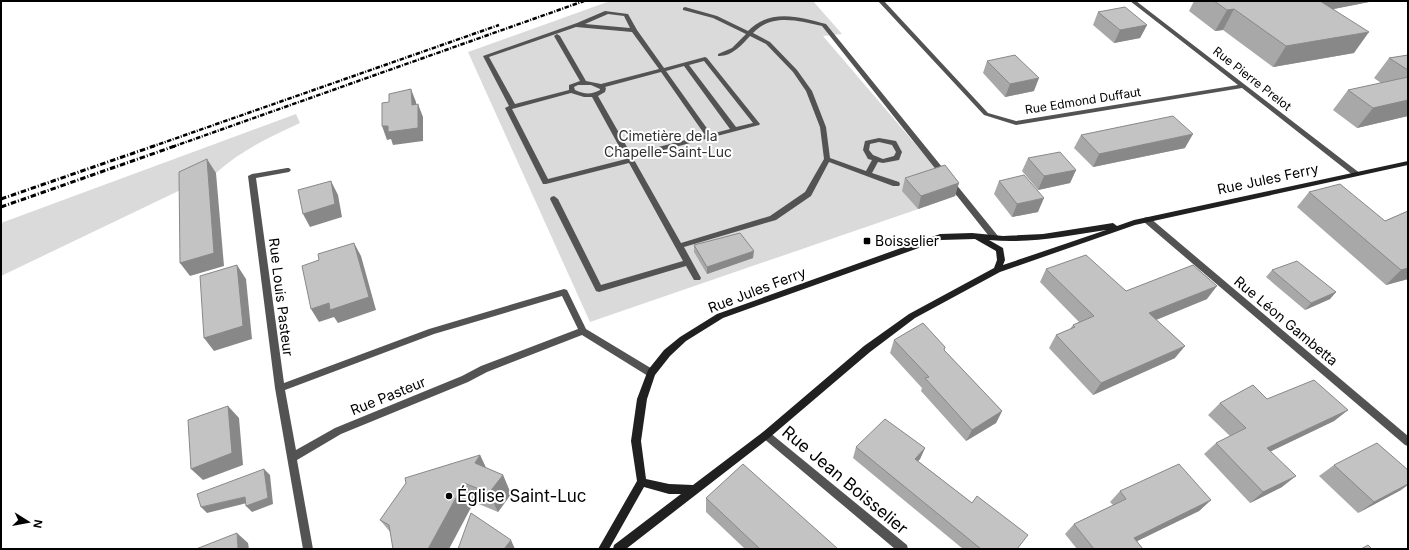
<svg xmlns="http://www.w3.org/2000/svg" width="1409" height="550" font-family="Inter,sans-serif">
  <style>
    .green { fill: #dadada }
    .lines { fill: none; stroke-linecap: round; stroke-linejoin: round }
    .lane { fill: #535353; fill-rule: evenodd }
    .street { fill: #535353; fill-rule: evenodd }
    .secondary { fill: #202020; fill-rule: evenodd }
    .rail-far1 { stroke: #000; stroke-width: 2.5; stroke-dasharray: 4.5 1.5 1 1.5; stroke-linecap: butt }
    .rail { stroke: #000; stroke-width: 3; stroke-dasharray: 5.5 2 1 2; stroke-linecap: butt }
    .wall { fill: #a8a8a8 }
    .shaded-wall { fill: #888 }
    .building { fill: #c3c3c3; stroke: #888 }
    .poi-dot { fill: #000; stroke: #fff; stroke-width: 1.5 }
    .labels { text-anchor: middle; stroke-width: 4; stroke-linejoin: round; paint-order: stroke }
    .far-street-label { font-size: 12px; fill: #000; stroke: #fff }
    .park-label { font-size: 14px; fill: #313131; stroke: #fff }
    .street-label { font-size: 14px; fill: #000; stroke: #fff }
    .poi-label { font-size: 14px; fill: #000; stroke: #fff; text-anchor: start }
    .near-street-label { font-size: 17px; fill: #000; stroke: #fff }
    .near-poi-label { font-size: 17px; fill: #000; stroke: #fff; text-anchor: start }
  </style>
  <rect width="100%" height="100%" fill="#fff"/>
  <g class="green">
    <polygon points="610,1 813,1 842,34 823,36 959,195 590,322 468,52"/>
    <path d="M296,114l4,9c-30,14 -59,27 -84,50l-215,103v-53z"/>
  </g>
  <g class="lines">
    <path class="lane" d="M685,7l32,9 31,15c22,-23 52,-14 78,-7l172,212 1,2 -1,2h-6l-170,-214c-23,-5 -50,-13 -69,7l17,9 27,28 15,21 14,36 4,31 36,13 6,-11 -4,-1 -5,-9 2,-9 14,-3 17,3 6,11 -3,8 -16,3 -5,-1 -6,11 27,9 1,2 -1,2h-6l-64,-24 -18,34 -35,24 -92,27 17,31 -1,2h-6l-8,-14 -87,26 -3,-1 -46,-92 1,-2 3,-1 4,3 43,86 82,-24 -54,-98 -83,21h-3l-38,-76 4,-2 -26,-50 94,-33 28,-12 23,3 9,16 27,38 41,-11 2,1 53,66 -1,1 -126,33 48,85 89,-27 35,-24 19,-33 -4,-32 -14,-36 -13,-19 -27,-28 -16,-8c-8,9 -19,21 -32,20v-2l14,-6 14,-14 -33,-16 -30,-8v-2zM608,14l16,2 6,12 -45,-4zM576,27l56,5 27,37 -58,15 -15,-3 -26,-45 -3,-2 -3,2 26,45 -11,4v5l-54,14 -26,-47zM704,61l49,62 -17,4 -47,-62zM684,66l46,63 -19,5 -45,-63zM661,72l44,63 -74,19 -33,-58 7,-4 1,-4 -1,-1zM578,85h13l9,4v1c-9,5 -16,4 -25,0l-1,-3zM571,93l13,4h8l34,62 -78,20 -36,-70zM879,142l13,3 4,7 -2,4 -11,3 -10,-4 -4,-5 1,-6z"/>
    <g class="street">
      <polygon points="878,1 884,1 988,113 1016,121 1238,85 1130,1 1136,1 1361,174 1357,176 1354,176 1242,88 1016,125 984,115"/>
      <path d="M287,168h2l2,2 -2,2 -33,6 28,205 145,-54 135,-40 3,1 19,39 68,41 1,3 -1,3 -3,1 -3,-1 -66,-41 -95,37 -19,10 -127,52 -44,26 16,89h-10l-28,-161 -27,-212 4,-2zM562,296l16,33 -97,37 -19,10 -127,52 -39,22 -11,-60 149,-56z"/>
      <polygon points="1147,217 1150,218 1408,436 1408,446 1405,445 1144,222 1143,220 1144,218"/>
      <polygon points="766,431 769,432 907,545 908,549 895,549 763,438 761,435 763,432"/>
    </g>
    <path class="secondary" d="M1408,161v4l-273,60 -135,47 -85,46 -45,34 -101,86 -143,111h-13l1,-4 67,-51h-12l-25,-7 -35,62h-11l39,-68 -6,-40 6,-42 11,-29 16,-20 16,-13 37,-23 223,-80 32,-1 31,3 40,-2 70,-11 4,3 17,-6zM1106,230l-103,35 2,-5 -2,-12 -14,-8c39,4 78,-4 117,-10zM975,239l21,12 1,9 -3,8 -85,46 -45,32 -101,86 -70,53 -24,-1 -23,-5 -5,-38 6,-42 8,-24 15,-19 16,-15 37,-23 218,-78z"/>
    <g class="rail-far1">
      <polyline points="151,147 499,25"/>
      <polyline points="172,147 584,1"/>
    </g>
    <g class="rail">
      <polyline points="1,199 154,146"/>
      <polyline points="1,207 175,146"/>
    </g>
  </g>
  <g class="wall">
    <polygon points="1194,1 1374,1 1333,9 1354,53 1273,67 1223,30 1215,31 1189,11"/>
    <polygon points="1098,12 1147,25 1140,38 1114,43 1093,25"/>
    <polygon points="1408,55 1408,116 1357,128 1333,110 1348,90 1381,83 1374,78 1389,58"/>
    <polygon points="987,61 1034,91 1005,97 983,73"/>
    <polygon points="1081,135 1185,148 1093,167 1074,148"/>
    <polygon points="1028,158 1076,170 1070,183 1038,190 1022,171"/>
    <polygon points="905,178 955,196 918,209 902,191"/>
    <polygon points="999,181 1038,212 1012,217 994,194"/>
    <polygon points="1309,192 1385,221 1408,211 1408,279 1386,285 1297,207"/>
    <polygon points="694,245 753,258 707,274 694,252"/>
    <polygon points="1046,269 1126,291 1207,299 1156,320 1175,358 1093,395 1049,348 1056,335 1070,329 1073,325 1079,322 1040,282"/>
    <polygon points="1272,270 1336,292 1330,299 1305,310 1266,277"/>
    <polygon points="894,340 944,350 1002,411 996,423 966,441 921,391 922,388 890,353"/>
    <polygon points="1267,399 1348,410 1334,421 1271,451 1282,487 1250,503 1204,454 1216,443 1230,436 1208,415 1220,403"/>
    <polygon points="856,447 925,448 920,459 918,461 972,503 1017,549 963,549 853,458"/>
    <polygon points="480,455 486,468 503,475 511,494 498,512 474,502 391,533 380,520"/>
    <polygon points="1334,465 1401,490 1358,513 1319,476"/>
    <polygon points="1120,491 1211,500 1199,511 1137,541 1143,549 1077,549 1065,534 1074,524 1113,505 1110,502"/>
    <polygon points="706,498 838,549 745,549 706,512"/>
  </g>
  <g class="shaded-wall">
    <polygon points="1309,1 1374,1 1299,16"/>
    <polygon points="1234,9 1223,30 1215,31 1227,10"/>
    <polygon points="1147,25 1140,38 1114,43 1120,30"/>
    <polygon points="1369,32 1354,53 1273,67 1286,46"/>
    <polygon points="1039,78 1034,91 1005,97 1010,84"/>
    <polygon points="411,89 416,102 416,118 412,105"/>
    <polygon points="1408,100 1408,116 1357,128 1373,108"/>
    <polygon points="418,104 423,117 423,141 393,145 391,139 387,140 382,126"/>
    <polygon points="1193,134 1185,148 1093,167 1099,154"/>
    <polygon points="207,159 216,173 224,266 190,276 180,263"/>
    <polygon points="1076,170 1070,183 1038,190 1044,176"/>
    <polygon points="331,181 338,195 342,217 310,227 303,214"/>
    <polygon points="959,183 955,196 918,209 921,196"/>
    <polygon points="1044,198 1038,212 1012,217 1017,204"/>
    <polygon points="354,243 361,256 376,310 338,323 334,317 319,322 311,309 329,303"/>
    <polygon points="754,251 753,258 707,274 707,267"/>
    <polygon points="237,265 246,279 252,339 214,351 204,338"/>
    <polygon points="1408,268 1408,279 1386,285 1401,270"/>
    <polygon points="1217,286 1207,299 1141,326 1149,313"/>
    <polygon points="1336,292 1330,299 1305,310 1311,303"/>
    <polygon points="1185,346 1175,358 1093,395 1101,383"/>
    <polygon points="228,406 239,418 243,465 203,480 191,469"/>
    <polygon points="1348,410 1334,421 1255,459 1267,448"/>
    <polygon points="1002,411 996,423 966,441 972,430"/>
    <polygon points="925,448 920,459 910,470 915,459"/>
    <polygon points="480,455 489,474 475,463"/>
    <polygon points="264,469 270,475 273,504 252,512 246,506"/>
    <polygon points="503,475 511,494 498,512 489,493"/>
    <polygon points="1296,476 1282,487 1250,503 1263,492"/>
    <polygon points="464,483 474,502 449,549 428,549"/>
    <polygon points="1408,484 1408,485 1401,490 1358,513 1374,502"/>
    <polygon points="245,497 251,502 207,513 201,507"/>
    <polygon points="1211,500 1199,511 1123,548 1134,538"/>
    <polygon points="237,533 248,543 249,549 238,549"/>
    <polygon points="511,540 515,549 504,549"/>
  </g>
  <g class="building">
    <polygon points="1214,1 1320,1 1369,32 1286,46 1234,9 1227,10"/>
    <polygon points="1125,7 1147,25 1120,30 1098,12"/>
    <polygon points="1015,55 1039,78 1010,84 987,61"/>
    <polygon points="1408,55 1408,70 1389,58"/>
    <polygon points="1408,77 1408,100 1373,108 1348,90"/>
    <polygon points="411,89 412,105 418,104 418,128 388,132 388,126 382,126 382,103 389,102 389,94"/>
    <polygon points="1173,116 1193,134 1099,154 1081,135"/>
    <polygon points="1060,152 1076,170 1044,176 1028,158"/>
    <polygon points="207,159 214,253 180,263 179,172"/>
    <polygon points="945,165 959,183 921,196 905,178"/>
    <polygon points="1024,175 1044,198 1017,204 999,181"/>
    <polygon points="331,181 335,204 303,214 298,190"/>
    <polygon points="1340,184 1385,221 1408,211 1408,268 1401,270 1309,192"/>
    <polygon points="740,233 754,251 707,267 694,245"/>
    <polygon points="354,243 369,297 330,310 329,303 311,309 302,266 319,260 318,254"/>
    <polygon points="1086,255 1126,291 1193,265 1217,286 1149,313 1185,346 1101,383 1056,335 1075,327 1073,325 1094,316 1046,269"/>
    <polygon points="1297,261 1336,292 1311,303 1272,270"/>
    <polygon points="237,265 243,326 204,338 200,276"/>
    <polygon points="923,323 945,347 944,350 1002,411 972,430 925,378 929,377 894,340"/>
    <polygon points="1314,380 1348,410 1267,448 1296,476 1263,492 1216,443 1246,428 1220,403 1253,385 1267,399"/>
    <polygon points="228,406 232,453 191,469 188,420"/>
    <polygon points="885,419 925,448 915,459 972,503 977,496 1028,535 1017,549 981,549 856,447"/>
    <polygon points="1377,443 1408,470 1408,484 1374,502 1334,465"/>
    <polygon points="480,455 475,463 503,475 489,493 464,483 428,549 393,549 389,525 380,520 406,483 405,478"/>
    <polygon points="743,464 838,549 760,549 706,498"/>
    <polygon points="1179,464 1211,500 1134,538 1143,549 1094,549 1074,524 1126,499 1120,491"/>
    <polygon points="264,469 268,498 246,506 245,497 201,507 197,494"/>
    <polygon points="471,513 511,540 504,549 458,549"/>
    <polygon points="237,533 238,549 196,549"/>
    <polygon points="1368,545 1372,549 1361,549"/>
  </g>
  <g class="poi-dot">
    <rect x="863" y="237" width="8" height="8" rx="2"/>
    <circle cx="449" cy="496" r="4"/>
  </g>
  <g class="labels">
    <g class="far-street-label">
      <text transform="translate(1252 79) rotate(38)" y="4">Rue Pierre Prelot</text>
      <text transform="translate(1083 101) rotate(-9)" y="4">Rue Edmond Duffaut</text>
    </g>
    <g class="park-label">
      <text x="668" y="141">Cimetière de la<tspan x="668" dy="16">Chapelle-Saint-Luc</tspan></text>
    </g>
    <g class="street-label">
      <text transform="translate(1268 179) rotate(-12)" y="5">Rue Jules Ferry</text>
      <text transform="translate(757 290) rotate(-21)" y="5">Rue Jules Ferry</text>
      <text transform="translate(281 297) rotate(83)" y="5">Rue Louis Pasteur</text>
      <text transform="translate(1286 321) rotate(40)" y="5">Rue Léon Gambetta</text>
      <text transform="translate(388 396) rotate(-22)" y="5">Rue Pasteur</text>
    </g>
    <g class="poi-label">
      <text x="875" y="246">Boisselier</text>
    </g>
    <g class="near-street-label">
      <text transform="translate(845 480) rotate(40)" y="6">Rue Jean Boisselier</text>
    </g>
    <g class="near-poi-label">
      <text x="457" y="502">Église Saint-Luc</text>
    </g>
  </g>
  <rect width="1409" height="550" fill="none" stroke="#000000" stroke-width="4"/>
  <g transform="translate(28 522) rotate(101)" stroke="#ffffff" stroke-width="3" paint-order="stroke">
  <path d="M0-3L7 15L0 10L-7 15Z" fill="#000000"/>
  <text y="-6" font-size="11" font-weight="bold" text-anchor="middle" fill="#000000">N</text>
  </g>
</svg>
